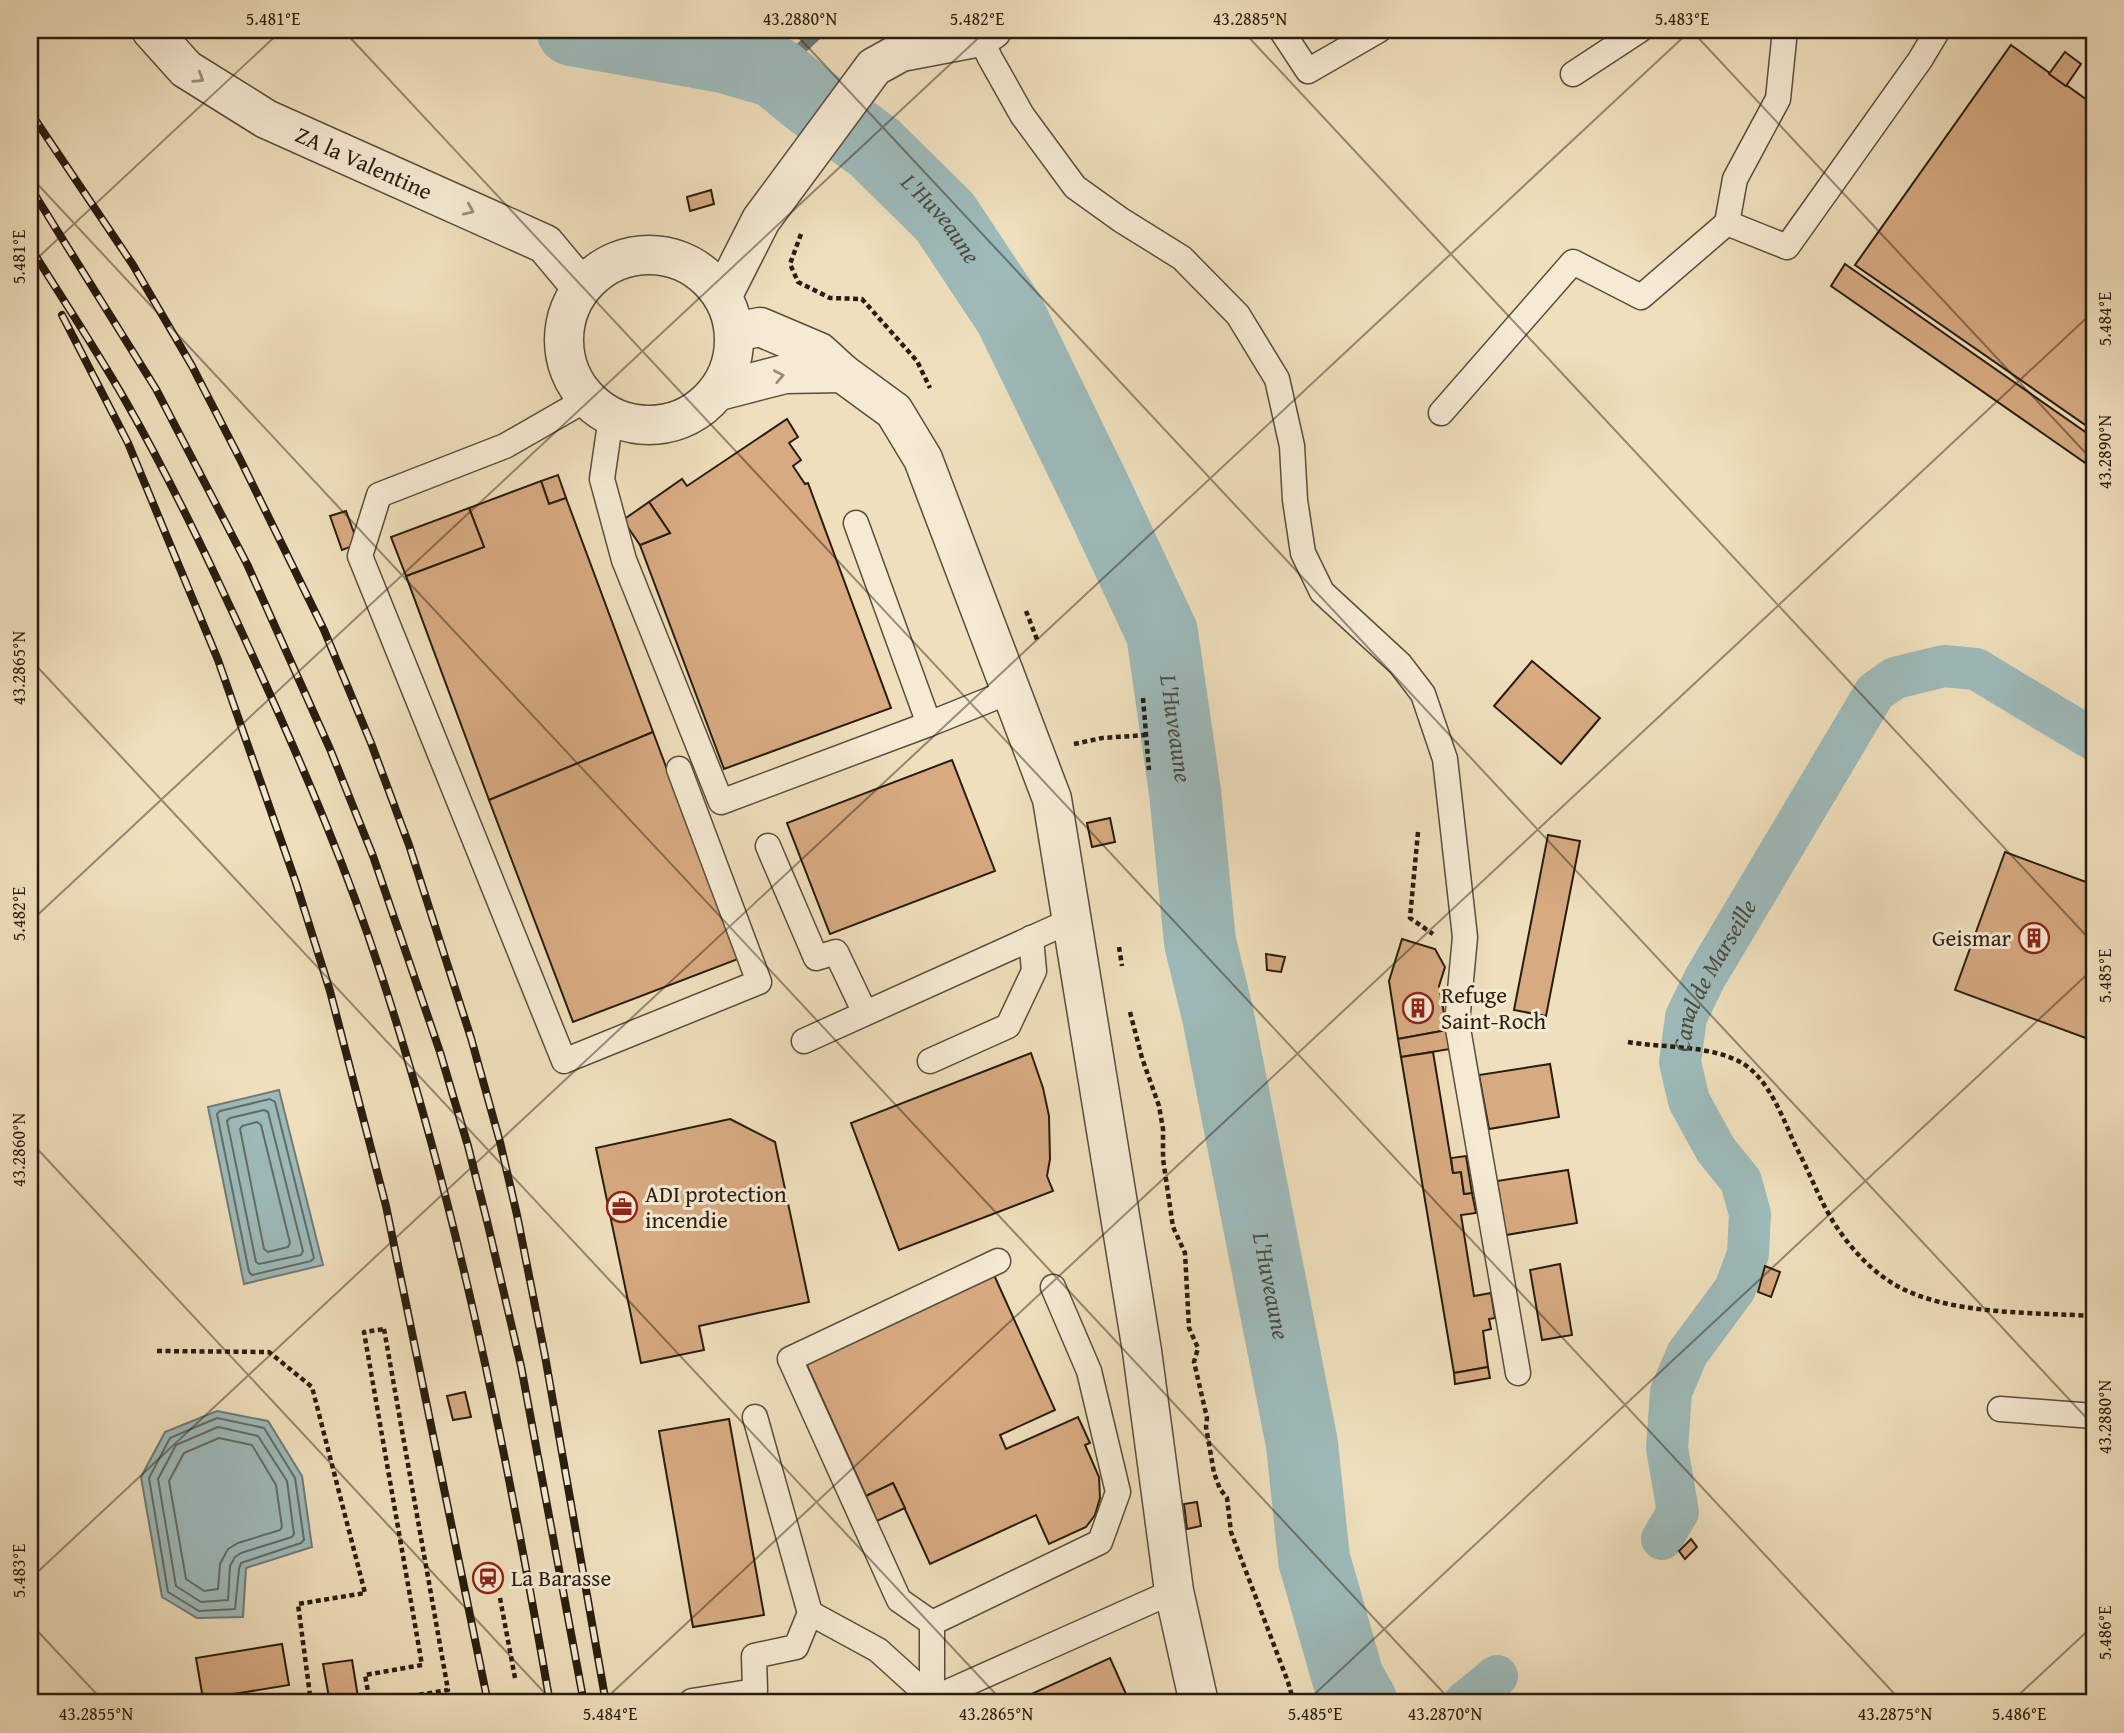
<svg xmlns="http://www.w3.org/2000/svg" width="2124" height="1733" font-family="'Gentium Book Plus',serif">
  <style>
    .water { fill: #9dbaba; stroke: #6f7b76; stroke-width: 2 }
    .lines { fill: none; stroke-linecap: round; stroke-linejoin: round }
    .shore { stroke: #636c64; stroke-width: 2 }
    .stream { stroke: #6f7b76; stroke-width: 12 }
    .canal { stroke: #9dbaba; stroke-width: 42 }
    .river { stroke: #9dbaba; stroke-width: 72 }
    .building { fill: #d7aa82; stroke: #291d0f; stroke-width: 2 }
    .service-casing { stroke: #5a4e3a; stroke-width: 27 }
    .minor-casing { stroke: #5a4e3a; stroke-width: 41 }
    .path { stroke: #291d0f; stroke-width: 4.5; stroke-dasharray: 5 3.5; stroke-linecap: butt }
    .service { stroke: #f5ead3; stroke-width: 24 }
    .minor { stroke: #f5ead3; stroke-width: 38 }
    .rail-casing { stroke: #291d0f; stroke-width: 8 }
    .rail { stroke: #f5ead3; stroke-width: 5; stroke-dasharray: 16; stroke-linecap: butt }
    .oneway { stroke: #998e7b }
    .ticks { fill: none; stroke: #291d0f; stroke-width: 2; stroke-opacity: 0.45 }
    .labels { text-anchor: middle; stroke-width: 6; stroke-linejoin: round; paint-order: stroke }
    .street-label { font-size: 23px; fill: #291d0f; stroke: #f5ead3 }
    .poi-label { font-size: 23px; fill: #291d0f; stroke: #f5ead3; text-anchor: start }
    .water-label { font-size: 24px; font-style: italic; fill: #4c4c42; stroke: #f5ead3 }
    .neatline { fill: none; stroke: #291d0f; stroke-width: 2.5 }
    .ticks-label { font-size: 18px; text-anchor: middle; fill: #291d0f }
  </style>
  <rect width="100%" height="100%" fill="#efdfbc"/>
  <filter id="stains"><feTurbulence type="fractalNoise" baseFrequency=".00286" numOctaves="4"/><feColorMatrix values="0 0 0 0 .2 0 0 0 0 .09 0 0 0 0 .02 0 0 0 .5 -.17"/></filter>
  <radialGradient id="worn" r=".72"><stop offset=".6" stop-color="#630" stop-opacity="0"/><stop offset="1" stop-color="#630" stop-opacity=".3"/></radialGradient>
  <g class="water">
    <polygon points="279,1090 323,1265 244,1284 208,1107"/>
    <polygon points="217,1411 268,1421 302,1476 312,1547 246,1568 243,1617 197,1618 162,1597 141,1477 165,1432"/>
  </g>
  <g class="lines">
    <g class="shore">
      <polygon points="270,1099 275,1102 314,1258 311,1261 252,1275 249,1272 217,1114 220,1111"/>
      <polygon points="264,1110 268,1112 303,1251 301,1255 259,1264 256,1262 227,1121 230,1118"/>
      <polygon points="257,1122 261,1125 290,1243 288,1247 268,1252 264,1249 240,1129 242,1126"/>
      <polygon points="217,1418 264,1428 295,1478 304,1540 301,1543 241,1563 239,1569 235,1609 199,1611 168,1592 149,1478 170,1438"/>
      <polygon points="218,1427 258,1436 287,1481 294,1534 292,1537 241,1553 235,1557 230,1566 228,1600 201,1602 176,1586 158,1479 176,1445"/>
      <polygon points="219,1438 252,1445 276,1485 282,1527 280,1530 238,1543 228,1549 220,1564 218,1589 204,1591 186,1579 169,1481 184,1453"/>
    </g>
    <polyline class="stream" points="775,72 821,30"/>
    <g class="canal">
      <path id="s1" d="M1662,1539l16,-27 -11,-64 4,-56 16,-38 48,-65 13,-35 2,-40 -9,-33 -25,-31 -27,-49 -9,-39 6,-45 19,-39 170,-286 20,-14 49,-12 32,3 118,71"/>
      <polyline points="1464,1703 1497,1676"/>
    </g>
    <path class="river" id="s2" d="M572,30l152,27 51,15 37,30 62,45 71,70 65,98 86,177 66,141 23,159 15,150 18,74 84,428 12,115 34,119 14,25"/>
  </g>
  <g class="building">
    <polygon points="2011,45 2094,105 2094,431 1855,265"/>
    <polygon points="2065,52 2081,64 2066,86 2049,74"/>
    <polygon points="711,190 714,204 690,211 687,197"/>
    <polygon points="1845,264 2094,438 2094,469 1831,286"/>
    <polygon points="787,419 798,437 789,443 801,460 793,466 805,484 808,483 891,708 724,769 640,545 670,533 649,502 682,479 687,486"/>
    <polygon points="558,475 566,498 549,504 541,481"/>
    <polygon points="541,481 549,504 566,498 653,732 489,800 406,576 484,547 469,508"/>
    <polygon points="649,502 670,533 640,545 623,520"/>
    <polygon points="469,508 484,547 406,576 391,537"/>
    <polygon points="346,511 358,544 342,550 330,516"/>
    <polygon points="1532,661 1600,718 1561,764 1494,706"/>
    <polygon points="653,732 738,959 573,1022 489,800"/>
    <polygon points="952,760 995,871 830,934 787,823"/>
    <polygon points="1110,818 1115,842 1092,847 1087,823"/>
    <polygon points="1548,835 1580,841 1546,1016 1514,1010"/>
    <polygon points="2005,852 2094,885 2094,1041 1955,990"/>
    <polygon points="1402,939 1435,949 1445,967 1439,986 1447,1030 1398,1039 1389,981"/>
    <polygon points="1266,954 1285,957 1281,972 1267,970"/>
    <polygon points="1447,1030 1450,1049 1401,1057 1398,1039"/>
    <polygon points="1433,1052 1453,1173 1461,1172 1464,1194 1472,1193 1476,1213 1461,1215 1474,1296 1491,1293 1495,1318 1489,1319 1491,1329 1483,1331 1488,1367 1454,1373 1401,1057"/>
    <polygon points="1031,1053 1043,1088 1049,1116 1050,1159 1047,1176 1053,1191 899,1250 851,1123"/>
    <polygon points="1550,1064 1559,1117 1489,1129 1479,1075"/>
    <polygon points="730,1119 775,1142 809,1302 699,1326 704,1350 641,1363 596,1148"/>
    <polygon points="1466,1156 1472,1193 1464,1194 1461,1172 1453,1173 1451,1158"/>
    <polygon points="1568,1170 1577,1223 1506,1235 1497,1181"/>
    <polygon points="1560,1264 1572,1335 1542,1340 1530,1270"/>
    <polygon points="1765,1266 1780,1272 1771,1297 1758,1292"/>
    <polygon points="994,1275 1055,1410 1000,1435 1006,1449 1078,1417 1090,1443 1085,1445 1099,1477 1100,1498 1095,1515 1086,1527 1049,1544 1036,1515 930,1564 893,1483 866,1496 805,1361"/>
    <polygon points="1488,1367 1490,1378 1455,1384 1454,1373"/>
    <polygon points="465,1392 471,1417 453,1420 447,1396"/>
    <polygon points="729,1419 764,1615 693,1627 659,1431"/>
    <polygon points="893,1483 905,1508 877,1521 866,1496"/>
    <polygon points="1197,1502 1201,1526 1187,1529 1184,1504"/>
    <polygon points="1691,1539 1697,1547 1685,1559 1679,1551"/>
    <polygon points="282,1644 289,1685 203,1699 196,1658"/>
    <polygon points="1110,1658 1130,1703 1012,1703"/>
    <polygon points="352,1660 359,1703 330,1703 323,1664"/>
  </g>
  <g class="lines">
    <g class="service-casing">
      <g id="service">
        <polyline points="1281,30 1308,71 1379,30"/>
        <polyline points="980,37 990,58 1022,115 1075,187 1121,220 1182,258 1238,315 1277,379 1292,446 1295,500 1303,553 1322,592 1400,664 1423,694 1445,759 1465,937 1457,1023 1518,1373"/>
        <polyline points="1573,74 1640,30"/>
        <polyline points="1727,223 1735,179 1778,99 1785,30"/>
        <polyline points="587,399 505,446 379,495 360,556 564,1061 759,982 679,769"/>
        <polyline points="1441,413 1573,262 1641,297 1727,223 1787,247 1920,60 1938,30"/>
        <polyline points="611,417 602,479 624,560 721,802 929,724"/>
        <polyline points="856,523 929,724 1011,691"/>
        <polyline points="768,846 816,958 836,952 865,1013"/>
        <polyline points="804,1041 1072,920"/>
        <polyline points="930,1061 1008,1026 1034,971 1031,938"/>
        <polyline points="2000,1409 2094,1416"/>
        <polyline points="755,1417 810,1613 878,1650 932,1699"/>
        <polyline points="932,1623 1100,1542 1118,1492 1089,1371 1053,1287"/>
        <polyline points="932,1699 1174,1591"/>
        <polyline points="692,1701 755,1691 754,1656 796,1647 810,1613"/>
        <polyline points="930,1703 932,1699 932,1623 899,1600 790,1359 998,1261"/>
      </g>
    </g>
    <g class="minor-casing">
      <g id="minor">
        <path id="s3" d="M151,30l35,39 80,50 279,125 36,43"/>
        <circle cx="649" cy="340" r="85"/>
        <polyline points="723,295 761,220 874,67 901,52 980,37 992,30"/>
        <polyline points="735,332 760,327 819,352 842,373 894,411 923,459 1052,799 1142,1351 1174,1591 1199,1703"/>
        <polyline points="719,391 785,374 842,373"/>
      </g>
    </g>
    <g class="path">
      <polyline points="801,234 790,264 798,282 830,298 862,299 917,361 930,388"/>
      <polyline points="1026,611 1038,642"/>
      <polyline points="1143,698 1149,770"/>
      <polyline points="1074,744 1102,738 1146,735"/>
      <polyline points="1418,832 1410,918 1433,934"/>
      <polyline points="1119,947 1122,966"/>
      <polyline points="1130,1012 1142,1058 1159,1106 1163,1129 1163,1159 1173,1227 1185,1253 1189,1328 1198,1348 1194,1362 1207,1418 1206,1427 1214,1473 1220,1489 1227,1498 1231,1532 1288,1682 1294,1703"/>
      <path d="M1628,1042c36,6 83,3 114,21 28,17 41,56 54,84 13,24 23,52 38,76 15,23 34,45 58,60 54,33 141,29 202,33"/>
      <polygon points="384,1329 448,1690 370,1703 365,1675 422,1665 364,1332"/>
      <polyline points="157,1351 269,1352 312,1387 365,1593 298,1604 311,1703"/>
      <polyline points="500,1598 515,1678"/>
    </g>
    <use href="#service" class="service"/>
    <use href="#minor" class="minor"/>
    <g class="rail-casing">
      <g id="rail">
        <polyline points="30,112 133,265 192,366 241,461 324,630 371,743 409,845 471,1038 500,1142 517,1215 545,1356 606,1703"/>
        <polyline points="30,187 156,389 247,564 330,749 373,856 440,1052 468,1146 488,1225 521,1366 584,1703"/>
        <path d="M30,247c32,51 65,101 95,153 52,91 96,186 139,281 43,95 84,191 116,290 79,241 127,483 170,732"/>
        <polyline points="62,315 128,443 218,660 296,883 330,991 386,1206 488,1703"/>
      </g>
    </g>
    <use href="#rail" class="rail"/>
  </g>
  <defs><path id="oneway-chevron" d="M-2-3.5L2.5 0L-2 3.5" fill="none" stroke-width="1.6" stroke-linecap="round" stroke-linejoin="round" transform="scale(1.75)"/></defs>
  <g class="oneway">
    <use href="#oneway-chevron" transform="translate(199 78) rotate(32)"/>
    <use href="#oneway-chevron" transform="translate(469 210) rotate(24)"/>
    <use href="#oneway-chevron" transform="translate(779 376) rotate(-11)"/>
  </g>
  <path class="ticks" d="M343,30l1560,1673M792,30l1302,1396M1242,30l852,914M1691,30l403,432M30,176l1423,1527M30,265l252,-235M30,659l974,1044M30,922l957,-892M30,1141l524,562M30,1579l1661,-1549M30,1623l75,80M601,1703l1493,-1392M1305,1703l789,-735M2010,1703l84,-78"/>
  <defs>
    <g id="building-ring" transform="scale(1.575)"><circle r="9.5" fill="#f5ead3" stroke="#8f2418" stroke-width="1.5"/><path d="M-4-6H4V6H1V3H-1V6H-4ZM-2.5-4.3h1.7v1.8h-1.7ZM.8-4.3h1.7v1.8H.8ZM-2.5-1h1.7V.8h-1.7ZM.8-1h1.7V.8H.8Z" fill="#8f2418"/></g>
    <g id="office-ring" transform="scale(1.575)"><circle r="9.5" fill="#f5ead3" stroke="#8f2418" stroke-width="1.5"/><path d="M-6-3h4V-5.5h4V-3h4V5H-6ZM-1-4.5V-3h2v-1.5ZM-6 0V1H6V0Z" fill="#8f2418"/></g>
    <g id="station-ring" transform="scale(1.575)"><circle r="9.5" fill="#f5ead3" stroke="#8f2418" stroke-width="1.5"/><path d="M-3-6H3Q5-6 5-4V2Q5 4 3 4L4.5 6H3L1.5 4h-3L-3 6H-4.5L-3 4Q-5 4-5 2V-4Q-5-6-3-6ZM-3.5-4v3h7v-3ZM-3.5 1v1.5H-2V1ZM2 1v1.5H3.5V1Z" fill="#8f2418"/></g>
  </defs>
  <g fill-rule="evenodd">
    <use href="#building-ring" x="2034" y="938"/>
    <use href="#building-ring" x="1418" y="1008"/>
    <use href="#office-ring" x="622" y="1207"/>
    <use href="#station-ring" x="488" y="1578"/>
  </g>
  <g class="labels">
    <g class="street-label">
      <text dy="8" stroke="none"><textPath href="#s3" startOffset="254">ZA la Valentine</textPath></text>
    </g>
    <g class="poi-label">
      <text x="2011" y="946" text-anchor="end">Geismar</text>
      <text x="1441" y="1003">Refuge<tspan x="1441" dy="26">Saint-Roch</tspan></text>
      <text x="645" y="1202">ADI protection<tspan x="645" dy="26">incendie</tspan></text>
      <text x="511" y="1586">La Barasse</text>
    </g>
    <g class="water-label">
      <text dy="8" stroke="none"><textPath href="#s2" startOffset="430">L'Huveaune</textPath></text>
      <text dy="8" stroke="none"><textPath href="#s2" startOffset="998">L'Huveaune</textPath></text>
      <text dy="8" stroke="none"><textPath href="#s1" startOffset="616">Canal de Marseille</textPath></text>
      <text dy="8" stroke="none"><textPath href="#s2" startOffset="1564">L'Huveaune</textPath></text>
    </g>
  </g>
  <rect width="2124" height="1733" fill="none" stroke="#efdfbc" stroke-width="77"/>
  <rect x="38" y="38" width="2048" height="1656" class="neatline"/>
  <g class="ticks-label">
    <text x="273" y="25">5.481°E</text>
    <text x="800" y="25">43.2880°N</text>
    <text x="977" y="25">5.482°E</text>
    <text x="1250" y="25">43.2885°N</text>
    <text x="1682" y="25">5.483°E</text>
    <text transform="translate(19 257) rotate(-90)" y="6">5.481°E</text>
    <text transform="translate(2105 319) rotate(-90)" y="6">5.484°E</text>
    <text transform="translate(2105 452) rotate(-90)" y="6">43.2890°N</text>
    <text transform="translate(19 668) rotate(-90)" y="6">43.2865°N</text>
    <text transform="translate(19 914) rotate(-90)" y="6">5.482°E</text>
    <text transform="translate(2105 976) rotate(-90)" y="6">5.485°E</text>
    <text transform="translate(19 1150) rotate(-90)" y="6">43.2860°N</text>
    <text transform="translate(2105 1417) rotate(-90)" y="6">43.2880°N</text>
    <text transform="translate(19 1571) rotate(-90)" y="6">5.483°E</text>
    <text transform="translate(2105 1633) rotate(-90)" y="6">5.486°E</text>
    <text x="96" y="1720">43.2855°N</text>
    <text x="610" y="1720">5.484°E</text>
    <text x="996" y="1720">43.2865°N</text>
    <text x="1315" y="1720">5.485°E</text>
    <text x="1445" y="1720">43.2870°N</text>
    <text x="1895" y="1720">43.2875°N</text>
    <text x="2019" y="1720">5.486°E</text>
  </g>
  <rect width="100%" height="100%" filter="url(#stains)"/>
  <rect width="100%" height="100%" fill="url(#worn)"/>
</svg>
